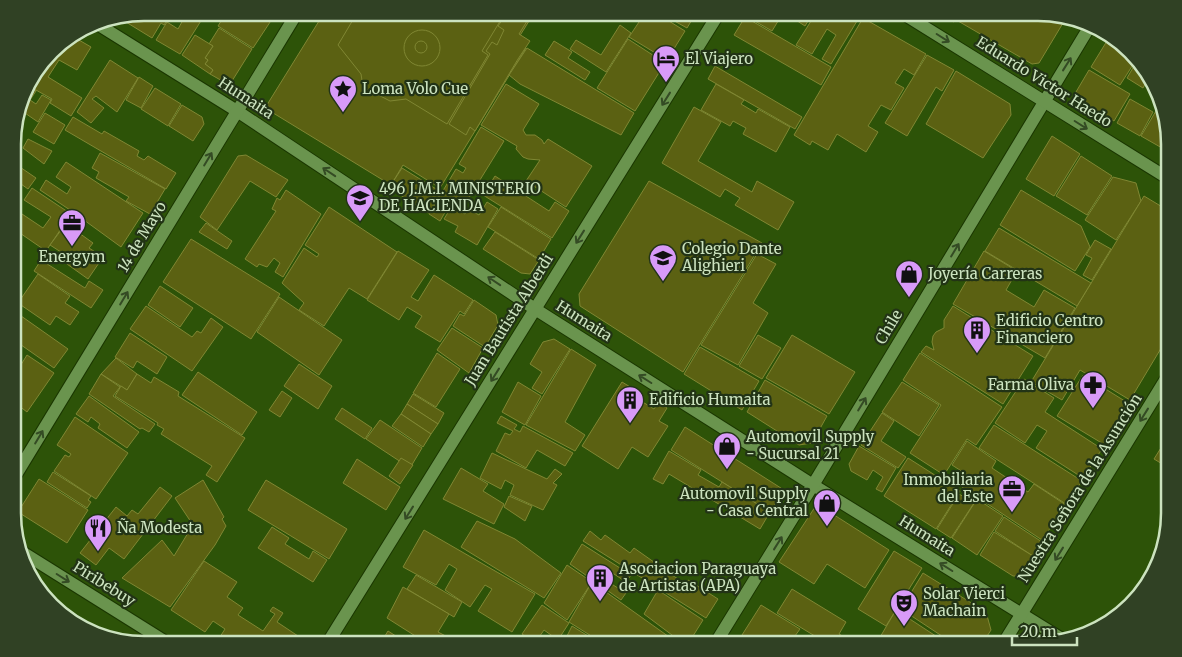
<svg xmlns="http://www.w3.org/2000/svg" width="1182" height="657" font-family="Merriweather,serif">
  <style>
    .building { fill: #5b6112; stroke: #808733 }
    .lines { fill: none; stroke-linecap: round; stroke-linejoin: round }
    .minor-casing { stroke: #1a3600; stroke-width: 14 }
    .tertiary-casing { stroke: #1a3600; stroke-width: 14 }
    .minor { stroke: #6a944e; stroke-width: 12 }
    .tertiary { stroke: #6a944e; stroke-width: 12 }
    .oneway { stroke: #344b24 }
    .labels { text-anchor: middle; stroke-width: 4.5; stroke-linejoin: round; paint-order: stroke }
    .poi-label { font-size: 15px; fill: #cce3bf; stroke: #223316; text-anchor: start }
    .street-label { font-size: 15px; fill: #cce3bf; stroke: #223316 }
    .rim { fill: none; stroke: #cce3bf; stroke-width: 2.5 }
  </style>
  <rect width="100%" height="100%" fill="#2d5308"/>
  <g class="building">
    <polygon points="144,12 172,13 164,25 161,23 152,38 121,19 122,17"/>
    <polygon points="175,13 198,13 204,16 180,54 156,40 167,22 178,29 183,20 174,14"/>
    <polygon points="226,13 237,19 241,13 276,13 253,48 218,26"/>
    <polygon points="324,13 534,13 516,42 526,48 440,188 403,165 391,185 265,108"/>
    <polygon points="357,13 505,13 482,51 488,55 447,124 406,99 390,101 363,87 361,74 338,45"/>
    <polygon points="507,13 532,13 519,34 530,41 518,59 475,131 470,127 466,135 449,124 490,54 486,51 492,42 497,45 504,30 498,26"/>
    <polygon points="592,13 605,13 601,18"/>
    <polygon points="645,13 656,13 685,31 667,60 629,37"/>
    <polygon points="660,13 696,13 687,28"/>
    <polygon points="748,13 783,13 772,31 746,16"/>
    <polygon points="789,13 813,13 805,26 788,15"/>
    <polygon points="816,13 854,13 860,16 831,64 822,59 836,35 827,29 812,54 796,45"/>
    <polygon points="938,13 959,13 954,22"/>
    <polygon points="963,13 1038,13 1050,16 1063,23 1039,63 1032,64 958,21"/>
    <polygon points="745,17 831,67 821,85 734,35"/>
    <polygon points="863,18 926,54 914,75 904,69 895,83 904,88 891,110 881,105 868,126 878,132 866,152 837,134 828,150 812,141 810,145 794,135"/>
    <polygon points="620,25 631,33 606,72 570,49 576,40 601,55"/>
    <polygon points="219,28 252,49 232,81 224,82 210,74 213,70 205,64 208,60 205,58 213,46 209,44"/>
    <circle cx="422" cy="48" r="18"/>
    <polygon points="195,35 213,46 205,58 208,60 205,64 213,70 210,74 182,55"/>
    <polygon points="72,36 91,47 77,70 59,60 48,77 82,98 71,116 50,103 52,99 27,85 57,45"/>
    <polygon points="1110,36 1136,60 1120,85 1091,67"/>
    <polygon points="628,39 665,63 635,111 597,88"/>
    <circle cx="421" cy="47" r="6"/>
    <polygon points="554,41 572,52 568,58 590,72 585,80 545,55"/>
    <polygon points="527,48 634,113 621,135 520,84 509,75"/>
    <polygon points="927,55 954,70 942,91 936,87 907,136 885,123"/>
    <polygon points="110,60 138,78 117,112 96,96 92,99 104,108 91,123 77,112"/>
    <polygon points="1137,61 1147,71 1149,77 1143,88 1127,78"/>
    <polygon points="715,66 802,117 795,129 708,79"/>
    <polygon points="1089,70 1130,94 1114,121 1073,97"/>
    <polygon points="956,71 1010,104 1011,115 983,158 926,124"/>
    <polygon points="139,77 153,86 141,108 126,100"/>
    <polygon points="506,84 539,104 523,130 526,135 535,135 542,140 544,144 548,139 592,166 566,207 526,181 540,160 528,159 523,157 516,149 517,146 481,125"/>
    <polygon points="716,84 744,100 741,104 756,113 758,109 790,127 776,152 743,134 746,128 733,121 730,126 701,110"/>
    <polygon points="27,85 36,91 30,100 36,104 42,95 51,100 38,122 19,109"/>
    <polygon points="155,88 181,104 168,126 141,109"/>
    <polygon points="1130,99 1153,112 1140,136 1117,123"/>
    <polygon points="182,105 202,117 204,124 193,141 169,126"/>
    <polygon points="1159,106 1169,135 1169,152 1141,136"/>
    <polygon points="694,107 721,122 698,161 752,192 757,181 794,202 778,230 735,205 740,198 725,189 720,197 662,163"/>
    <polygon points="45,113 65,125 54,144 33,132"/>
    <polygon points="73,117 102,134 104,131 139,151 137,156 144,160 148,156 176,173 166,189 65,130"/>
    <polygon points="16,118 20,121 14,129 14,127"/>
    <polygon points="481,127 504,141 462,209 451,202 440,221 429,214 456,169 463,173 466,168 459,164"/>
    <polygon points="1052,136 1080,154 1054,196 1026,179"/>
    <polygon points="28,139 52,151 44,164 23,148"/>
    <polygon points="100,153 165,189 150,214 126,201 129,197 96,178 99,172 92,168"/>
    <polygon points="246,155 288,180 276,197 250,181 217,230 200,217 238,156"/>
    <polygon points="1081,156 1112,176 1087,215 1056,196"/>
    <polygon points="66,162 143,213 121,247 73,212 40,190 46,180 67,194 71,187 56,177"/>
    <polygon points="14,163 36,178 28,189 14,179"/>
    <polygon points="402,168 441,192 429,213 389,188"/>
    <polygon points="495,176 549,211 555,202 569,211 552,238 483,195"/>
    <polygon points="1113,177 1136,183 1141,201 1116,240 1085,220"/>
    <polygon points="649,181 762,243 683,372 580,306 579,294"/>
    <polygon points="32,188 71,214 46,251 14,229 14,220 19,212 43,228 51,217 24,200"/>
    <polygon points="286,190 321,214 283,277 275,272 280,263 274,258 267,267 259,264 257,267 245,259 276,211 272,209 277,198 280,200"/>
    <polygon points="1021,190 1081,226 1090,247 1075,271 1000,225"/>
    <polygon points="1144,196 1169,211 1169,335 1130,400 1080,370 1062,400 1031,382"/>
    <polygon points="487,202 498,209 477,245 455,232 458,226 444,219 452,206 465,214 468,209 479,215"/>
    <polygon points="329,207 397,252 367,299 349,288 324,326 299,310 304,303 282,283 304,248 317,257 319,254 305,245"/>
    <polygon points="501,207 551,239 539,259 488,227"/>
    <polygon points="73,214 86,224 79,233 93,243 89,248 103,257 88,279 60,259 64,254 50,245"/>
    <polygon points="206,223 232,241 227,249 199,232"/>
    <polygon points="999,228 1091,283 1077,306 985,251"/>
    <polygon points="495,232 539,260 530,274 521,273 483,249"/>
    <polygon points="191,239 280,294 251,339 163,282"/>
    <polygon points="1095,240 1111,249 1092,280 1083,275 1092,258 1086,255"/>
    <polygon points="398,251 429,270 411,297 418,301 434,275 473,300 464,314 460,311 440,342 415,327 422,316 407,307 399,320 367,300"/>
    <polygon points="984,251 1017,271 1006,290 1034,307 1044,290 1075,308 1045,358 953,304"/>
    <polygon points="757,254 776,264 753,303 768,313 738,365 701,345"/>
    <polygon points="41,260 85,288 89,281 103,290 91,308 34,271"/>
    <polygon points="38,274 70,296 65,303 79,312 70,325 56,316 50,325 18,303"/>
    <polygon points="160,286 193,308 180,327 148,305"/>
    <polygon points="279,297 342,340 319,375 257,332"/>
    <polygon points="474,300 496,315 498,325 485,347 453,326 460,314 464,316"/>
    <polygon points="146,306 192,337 197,331 201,333 211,318 223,327 192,371 130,329"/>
    <polygon points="953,306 1033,356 1003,404 921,352 926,346 934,350 932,342 933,336 936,332 944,328 944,320"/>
    <polygon points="14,311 68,349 54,368 14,340"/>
    <polygon points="452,328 483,348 469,373 437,350"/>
    <polygon points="130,333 167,357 157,374 137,361 133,368 115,357"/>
    <polygon points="758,335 781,348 762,379 739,366"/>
    <polygon points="792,335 855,372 829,414 766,378"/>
    <polygon points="554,339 570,349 542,394 532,388 542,372 530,364 543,342"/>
    <polygon points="700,347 759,381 742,410 684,374"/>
    <polygon points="571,349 596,365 565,422 585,435 575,451 526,425"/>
    <polygon points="437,353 460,369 436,407 413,393"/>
    <polygon points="920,353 1002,407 976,445 967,439 944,475 910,453 941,405 903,380"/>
    <polygon points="27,355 54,373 27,412 14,402 14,376"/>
    <polygon points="116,358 137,374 127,390 101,374"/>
    <polygon points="299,364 332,386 318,409 284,386"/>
    <polygon points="198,372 257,412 242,435 182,395"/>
    <polygon points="101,374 120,387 113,396 155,424 149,432 142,428 140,429 89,394"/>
    <polygon points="137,374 151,383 154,377 179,392 178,396 245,438 217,482 206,475 212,466 161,434 164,429 157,425 158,423 115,396 121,386 127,390"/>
    <polygon points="1083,375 1128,403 1105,445 1057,416"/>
    <polygon points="1024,379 1054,398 1045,412 1102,449 1083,478 1036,448 1047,431 1037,425 1025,443 995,423"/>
    <polygon points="765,380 827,416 812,443 799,445 747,412"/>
    <polygon points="518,382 541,396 525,425 502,412"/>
    <polygon points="622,382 637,391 633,396 654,409 658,403 667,408 659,421 668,426 648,457 632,447 618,469 582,446"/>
    <polygon points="902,382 939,405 919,436 882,412"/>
    <polygon points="282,391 292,398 280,417 269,410"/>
    <polygon points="413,394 444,413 438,424 407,404"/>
    <polygon points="89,396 139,432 127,448 98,428 100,424 91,417 88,422 76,414"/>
    <polygon points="407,404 438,424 431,434 401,414"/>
    <polygon points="342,408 372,428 365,439 335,419"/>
    <polygon points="882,413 894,421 881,441 906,457 898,468 861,445"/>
    <polygon points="401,414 431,434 423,447 392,426"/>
    <polygon points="501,416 517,425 514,429 520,432 523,426 573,453 565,466 537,450 526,468 496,451 505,433 510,435 513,431 497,423"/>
    <polygon points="75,417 128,453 96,499 54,471 65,455 69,457 71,454 57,445"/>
    <polygon points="380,420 422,448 410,468 366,439"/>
    <polygon points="994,425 1082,481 1066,504 979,448"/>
    <polygon points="685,427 784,490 770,512 671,450"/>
    <polygon points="1169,435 1169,468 1154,459"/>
    <polygon points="967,441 996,461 992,468 1028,492 1034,484 1066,505 1042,540 962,487 969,476 952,465"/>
    <polygon points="859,446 896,468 882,492 876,489 883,477 873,470 867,480 851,471 849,464"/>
    <polygon points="669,451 701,470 698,475 719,487 722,482 770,512 760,529 669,474 663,484 653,479"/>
    <polygon points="492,453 547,479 555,469 562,474 553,483 557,485 543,510 510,495 514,485 505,480 501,489 480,478"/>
    <polygon points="401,458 413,465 400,484 389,476"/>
    <polygon points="908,458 960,491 936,529 884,496"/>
    <polygon points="357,459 400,487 386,510 343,483"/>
    <polygon points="461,468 488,484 483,491 504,504 494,524 443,499"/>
    <polygon points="53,472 91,496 88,500 91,502 87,508 47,482"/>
    <polygon points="39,479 88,510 67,543 18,512"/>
    <polygon points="203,480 224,517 222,519 226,526 215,545 170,607 122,578 162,540 174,556 191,528 197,531 175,498"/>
    <polygon points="266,480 347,529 329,559 248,510"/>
    <polygon points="160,487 172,496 124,559 109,548 96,565 80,553 116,507 127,516 132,510 138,514"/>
    <polygon points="959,494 974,503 951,538 937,529"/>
    <polygon points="509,496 532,506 525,521 504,507"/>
    <polygon points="977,499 1003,516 977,555 952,538"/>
    <polygon points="817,504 889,550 865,588 827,564 814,584 779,562"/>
    <polygon points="1004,517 1042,542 1033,556 995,531"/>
    <polygon points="477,521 515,539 561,573 544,598 461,547"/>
    <polygon points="272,527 289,538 285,544 309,559 313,551 327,560 313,582 258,548"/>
    <polygon points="424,530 535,594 512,632 478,611 492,589 485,585 470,607 445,590 457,569 449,564 436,585 403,567"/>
    <polygon points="590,531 601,540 605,535 630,553 634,548 685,584 688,580 718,599 706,618 583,541"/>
    <polygon points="994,532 1033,556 1021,576 1013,576 980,555"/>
    <polygon points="582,544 631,575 626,582 611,572 605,580 626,593 621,600 570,564"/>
    <polygon points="894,551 922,568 886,626 858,609"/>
    <polygon points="204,561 237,582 227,597 243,608 238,615 263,631 275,614 270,611 273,607 283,613 277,622 298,636 293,644 225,644 218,640 225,629 213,621 205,632 171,610"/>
    <polygon points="567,565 592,582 567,620 544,603"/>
    <polygon points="923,573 986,612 991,630 982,644 954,644 901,609"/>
    <polygon points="416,575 462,602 454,617 407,589"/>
    <polygon points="592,582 679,644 604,644 569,622"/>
    <polygon points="403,587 449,614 438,632 461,644 428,644 387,618"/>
    <polygon points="792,589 846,622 839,634 851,641 849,644 828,644 777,613"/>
    <polygon points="658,590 703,620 688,644 684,644 644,614"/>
    <polygon points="542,605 569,623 558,640 544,630 535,643 522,634"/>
    <polygon points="761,605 800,629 792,640 799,644 757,644 742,635"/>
    <polygon points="896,610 948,644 876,644"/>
    <polygon points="572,626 601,644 572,644 565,640"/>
    <polygon points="388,631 402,640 400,644 380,644"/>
    <polygon points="355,639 365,644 352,644"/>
  </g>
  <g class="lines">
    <g class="minor-casing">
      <g id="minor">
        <polyline points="94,22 237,111 535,309 813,485 1062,639"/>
        <polyline points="14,478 297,13"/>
        <polyline points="22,552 169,644"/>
        <polyline points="327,644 719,13"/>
        <polyline points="715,644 813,485 1090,26"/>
        <polyline points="1003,644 1169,374"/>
      </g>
    </g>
    <g class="tertiary-casing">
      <polyline id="tertiary" points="902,13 1169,179"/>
    </g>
    <use href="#minor" class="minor"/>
    <use href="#tertiary" class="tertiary"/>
  </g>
  <defs><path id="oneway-shaft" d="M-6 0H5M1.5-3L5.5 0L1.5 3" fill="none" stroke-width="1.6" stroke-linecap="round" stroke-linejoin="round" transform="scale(1.25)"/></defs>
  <g class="oneway">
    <use href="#oneway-shaft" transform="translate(943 38) rotate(32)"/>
    <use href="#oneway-shaft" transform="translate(1067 64) rotate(-58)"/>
    <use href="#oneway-shaft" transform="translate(666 99) rotate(122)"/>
    <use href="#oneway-shaft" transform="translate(1081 125) rotate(32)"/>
    <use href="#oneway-shaft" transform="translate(208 159) rotate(-59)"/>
    <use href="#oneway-shaft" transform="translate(329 172) rotate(-146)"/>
    <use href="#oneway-shaft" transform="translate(580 237) rotate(122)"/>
    <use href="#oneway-shaft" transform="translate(955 250) rotate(-59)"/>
    <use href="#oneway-shaft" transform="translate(494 281) rotate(-146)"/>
    <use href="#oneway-shaft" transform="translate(124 298) rotate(-59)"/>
    <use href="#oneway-shaft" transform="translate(495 375) rotate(122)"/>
    <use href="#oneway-shaft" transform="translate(645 379) rotate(-148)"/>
    <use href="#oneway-shaft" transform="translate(862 404) rotate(-59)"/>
    <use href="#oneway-shaft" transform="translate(1144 415) rotate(122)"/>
    <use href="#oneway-shaft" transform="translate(39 437) rotate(-59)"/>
    <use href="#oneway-shaft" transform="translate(409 513) rotate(122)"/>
    <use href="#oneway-shaft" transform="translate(778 543) rotate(-58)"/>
    <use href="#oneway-shaft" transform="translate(1059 554) rotate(122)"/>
    <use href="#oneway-shaft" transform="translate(946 567) rotate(-148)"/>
    <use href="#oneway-shaft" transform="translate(63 578) rotate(32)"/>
  </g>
  <defs>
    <g id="hotel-pin" transform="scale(1.4375)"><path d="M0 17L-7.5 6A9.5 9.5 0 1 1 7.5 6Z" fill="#d89af8" stroke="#223316"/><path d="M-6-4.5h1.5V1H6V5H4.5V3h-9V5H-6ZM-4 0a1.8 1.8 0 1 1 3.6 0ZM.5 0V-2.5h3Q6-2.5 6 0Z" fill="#111"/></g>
    <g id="sight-pin" transform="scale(1.4375)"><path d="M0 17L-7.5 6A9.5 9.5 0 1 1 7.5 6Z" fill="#d89af8" stroke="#223316"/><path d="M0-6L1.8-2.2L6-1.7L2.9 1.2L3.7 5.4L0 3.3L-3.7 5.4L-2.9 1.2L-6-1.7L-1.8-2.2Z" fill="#111"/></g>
    <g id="school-pin" transform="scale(1.4375)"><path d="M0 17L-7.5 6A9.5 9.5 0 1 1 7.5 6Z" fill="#d89af8" stroke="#223316"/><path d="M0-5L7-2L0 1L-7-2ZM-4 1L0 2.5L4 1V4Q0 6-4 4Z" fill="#111"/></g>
    <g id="office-pin" transform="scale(1.4375)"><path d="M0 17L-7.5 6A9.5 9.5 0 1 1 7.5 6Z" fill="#d89af8" stroke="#223316"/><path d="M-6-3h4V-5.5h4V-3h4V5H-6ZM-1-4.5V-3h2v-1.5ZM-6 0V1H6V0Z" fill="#111"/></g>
    <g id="shop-pin" transform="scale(1.4375)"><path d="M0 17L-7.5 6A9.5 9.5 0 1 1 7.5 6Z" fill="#d89af8" stroke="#223316"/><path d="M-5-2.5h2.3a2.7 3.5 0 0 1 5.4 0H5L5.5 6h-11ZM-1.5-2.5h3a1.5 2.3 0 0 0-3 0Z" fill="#111"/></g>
    <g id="building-pin" transform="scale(1.4375)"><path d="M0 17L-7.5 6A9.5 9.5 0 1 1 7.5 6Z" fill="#d89af8" stroke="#223316"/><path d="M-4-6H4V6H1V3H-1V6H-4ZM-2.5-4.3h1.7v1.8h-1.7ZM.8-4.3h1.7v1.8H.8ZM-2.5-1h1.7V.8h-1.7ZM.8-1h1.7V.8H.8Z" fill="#111"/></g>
    <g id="pharmacy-pin" transform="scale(1.4375)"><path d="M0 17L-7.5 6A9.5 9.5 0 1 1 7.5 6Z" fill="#d89af8" stroke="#223316"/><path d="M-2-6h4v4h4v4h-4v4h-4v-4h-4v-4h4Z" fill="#111"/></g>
    <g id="restaurant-pin" transform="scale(1.4375)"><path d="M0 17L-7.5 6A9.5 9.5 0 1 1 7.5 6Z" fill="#d89af8" stroke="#223316"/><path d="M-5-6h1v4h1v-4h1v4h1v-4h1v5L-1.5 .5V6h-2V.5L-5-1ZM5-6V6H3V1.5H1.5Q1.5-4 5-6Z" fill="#111"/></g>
    <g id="theatre-pin" transform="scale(1.4375)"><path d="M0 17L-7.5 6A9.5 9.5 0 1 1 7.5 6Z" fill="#d89af8" stroke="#223316"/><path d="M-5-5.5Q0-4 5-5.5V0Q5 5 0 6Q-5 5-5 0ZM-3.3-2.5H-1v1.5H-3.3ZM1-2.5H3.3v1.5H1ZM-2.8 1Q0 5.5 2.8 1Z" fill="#111"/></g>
  </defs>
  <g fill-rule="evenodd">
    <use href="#hotel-pin" x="666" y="59"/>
    <use href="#sight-pin" x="343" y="89"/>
    <use href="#school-pin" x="360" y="198"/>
    <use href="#office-pin" x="72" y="223"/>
    <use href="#school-pin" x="663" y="258"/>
    <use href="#shop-pin" x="909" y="274"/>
    <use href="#building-pin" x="977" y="330"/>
    <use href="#pharmacy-pin" x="1093" y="385"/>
    <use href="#building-pin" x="630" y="400"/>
    <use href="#shop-pin" x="727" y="446"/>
    <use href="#office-pin" x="1012" y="489"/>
    <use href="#shop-pin" x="827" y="503"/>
    <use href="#restaurant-pin" x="98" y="528"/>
    <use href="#building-pin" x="600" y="578"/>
    <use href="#theatre-pin" x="904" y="603"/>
  </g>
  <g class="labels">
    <g class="poi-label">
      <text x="685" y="64">El Viajero</text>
      <text x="362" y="94">Loma Volo Cue</text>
      <text x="379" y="194">496 J.M.I. MINISTERIO<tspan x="379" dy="17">DE HACIENDA</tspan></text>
      <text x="682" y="254">Colegio Dante<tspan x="682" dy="17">Alighieri</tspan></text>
      <text x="72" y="262" text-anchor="middle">Energym</text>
      <text x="928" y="279">Joyería Carreras</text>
      <text x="996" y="326">Ediﬁcio Centro<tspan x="996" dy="17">Financiero</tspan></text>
      <text x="1074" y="390" text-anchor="end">Farma Oliva</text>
      <text x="649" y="405">Edificio Humaita</text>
      <text x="746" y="442">Automovil Supply<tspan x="746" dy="17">- Sucursal 21</tspan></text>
      <text x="993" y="485" text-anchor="end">Inmobiliaria<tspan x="993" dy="17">del Este</tspan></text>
      <text x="808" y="499" text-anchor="end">Automovil Supply<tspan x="808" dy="17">- Casa Central</tspan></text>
      <text x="117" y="533">Ña Modesta</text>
      <text x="619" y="574">Asociacion Paraguaya<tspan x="619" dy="17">de Artistas (APA)</tspan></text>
      <text x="923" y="599">Solar Vierci<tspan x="923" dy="17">Machain</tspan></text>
    </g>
    <g class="street-label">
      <text transform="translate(1044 82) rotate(32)" y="5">Eduardo Victor Haedo</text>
      <text transform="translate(246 98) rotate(33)" y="5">Humaita</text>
      <text transform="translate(142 237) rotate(-59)" y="5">14 de Mayo</text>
      <text transform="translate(509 320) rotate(-58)" y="5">Juan Bautista Alberdi</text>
      <text transform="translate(584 321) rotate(32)" y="5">Humaita</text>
      <text transform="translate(889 327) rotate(-59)" y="5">Chile</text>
      <text transform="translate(1080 488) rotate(-58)" y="5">Nuestra Señora de la Asunción</text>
      <text transform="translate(927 536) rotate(32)" y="5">Humaita</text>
      <text transform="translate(104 584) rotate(32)" y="5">Piribebuy</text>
    </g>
  </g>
  <path d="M0 0H1182V657H0ZM144 21H1038A123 123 0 0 1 1161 144V513A123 123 0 0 1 1038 636H144A123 123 0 0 1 21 513V144A123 123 0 0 1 144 21Z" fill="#304124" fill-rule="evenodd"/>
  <path class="rim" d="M144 21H1038A123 123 0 0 1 1161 144V513A123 123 0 0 1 1038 636H144A123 123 0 0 1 21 513V144A123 123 0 0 1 144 21Z"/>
  <path d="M1012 637v8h65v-8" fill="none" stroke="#cce3bf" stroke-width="2.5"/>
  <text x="1020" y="637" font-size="15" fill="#cce3bf" stroke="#223316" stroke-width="4" paint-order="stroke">20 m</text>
</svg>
